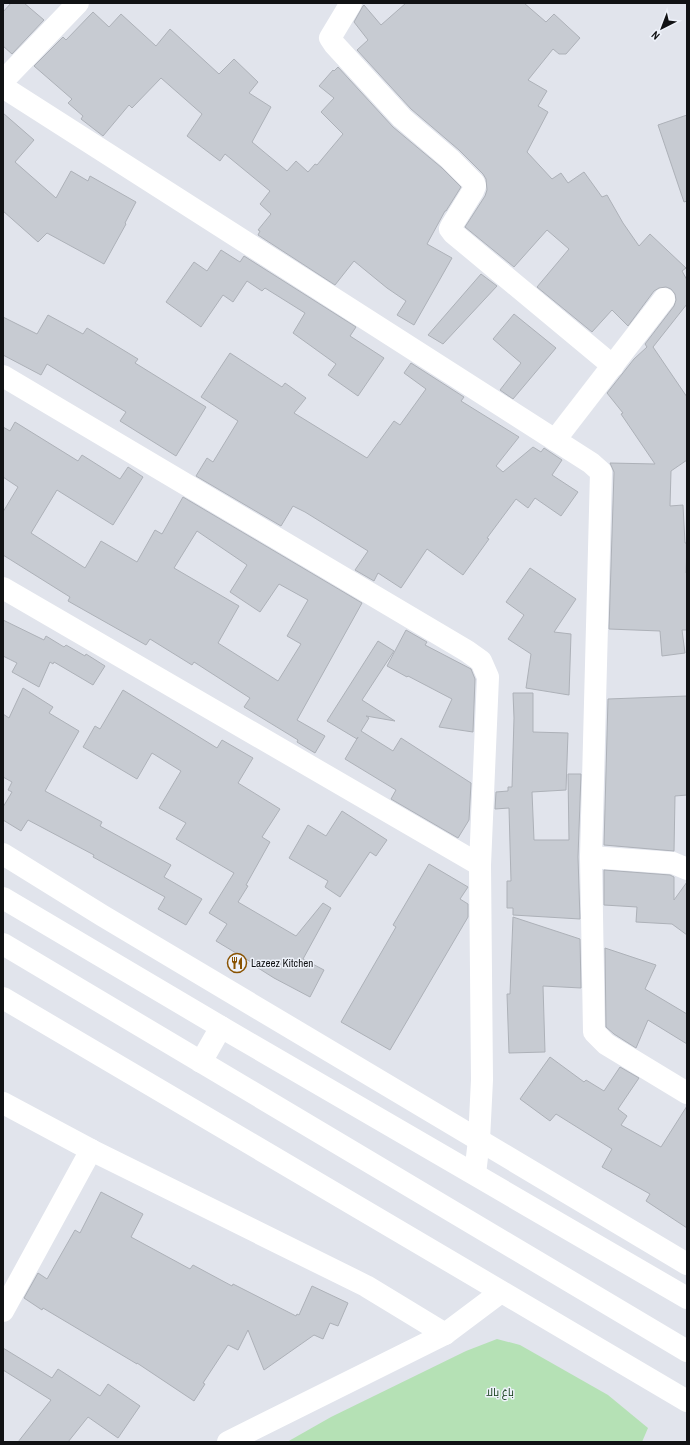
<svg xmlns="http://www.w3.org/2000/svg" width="690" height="1445" font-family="'Archivo Narrow',Cairo,sans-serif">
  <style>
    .green { fill: #b5e1b5 }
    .building { fill: #c7cbd2; stroke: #adb1b8; fill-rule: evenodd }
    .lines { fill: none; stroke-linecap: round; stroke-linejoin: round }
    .minor { stroke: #fff; stroke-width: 22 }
    .tertiary { stroke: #fff; stroke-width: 22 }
    .primary { stroke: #fff; stroke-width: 22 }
    .labels { text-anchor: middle; stroke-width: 3; stroke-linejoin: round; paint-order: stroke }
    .poi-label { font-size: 11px; fill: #111214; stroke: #eef2fa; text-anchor: start }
    .park-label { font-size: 11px; fill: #0d3611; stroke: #eef2fa }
  </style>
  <rect width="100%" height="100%" fill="#e1e4ec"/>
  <polygon class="green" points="497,1339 520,1345 608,1395 648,1428 642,1442 287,1442 331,1417 466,1351"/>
  <g class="building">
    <polygon points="11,3 24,3 44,20 12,54 3,46 3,12"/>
    <polygon points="406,3 524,3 546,22 554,14 580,38 566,54 559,54 553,49 528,80 547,91 538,106 548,112 527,152 552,179 561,173 568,183 584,172 602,197 607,195 623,223 639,246 650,234 686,268 682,271 687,280 687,304 653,347 687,397 687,460 671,471 670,506 683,505 685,543 687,543 686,573 687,573 687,630 682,630 685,653 662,656 660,631 609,629 614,472 610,463 655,464 621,414 623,413 607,393 634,359 647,347 645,344 674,306 676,300 675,294 671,289 666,287 659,288 654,291 628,326 612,310 592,332 537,287 569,249 547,230 514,267 465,227 485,196 487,190 486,179 483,174 459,150 411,109 357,50 368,40 354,22 363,6 364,5 381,25"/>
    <polygon points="93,12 109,27 121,14 156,46 170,29 219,74 234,59 258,82 249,93 271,107 252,142 287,171 296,161 308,172 315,164 317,165 343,134 321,112 334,98 319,86 333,70 334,71 338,67 393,127 442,168 461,187 446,211 445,211 427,244 452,258 414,325 397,315 406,301 387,288 354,261 335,285 258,235 260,231 258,230 271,214 260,204 270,191 225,154 220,161 187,136 202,114 161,78 132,108 129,105 103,136 81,119 83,116 68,103 72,99 34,66 63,37 66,40"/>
    <polygon points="3,113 34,140 15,162 56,198 71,171 88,181 90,176 136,202 125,223 126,224 104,264 47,233 38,242 3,211"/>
    <polygon points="687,115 687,201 684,202 658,125"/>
    <polygon points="221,250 240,262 244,256 356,327 350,336 384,358 358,396 328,375 336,364 293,333 305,313 265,288 262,291 247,281 233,302 223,295 201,327 166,302 194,262 207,271"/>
    <polygon points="481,274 497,286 443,344 428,335"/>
    <polygon points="514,314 556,348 513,399 500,390 521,363 493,339"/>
    <polygon points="48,315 83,334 87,328 138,359 135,363 206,407 176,456 120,421 126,412 47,364 41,375 3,355 3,317 37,334"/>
    <polygon points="230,353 282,387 285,383 306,398 294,413 367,458 394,421 400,425 426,389 404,373 411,363 464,397 461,401 519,437 496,466 503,472 533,447 541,452 544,448 562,460 552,475 578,492 561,516 535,498 528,508 516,499 487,538 489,539 463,575 427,549 401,588 378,573 374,581 355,570 368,551 305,512 293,506 281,526 196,476 207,458 213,462 238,421 201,397"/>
    <path d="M15,422l63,39 4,-6 38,24 8,-12 15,10 -30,48 -56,-35 -26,43 54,35 16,-27 36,21 18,-32 7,4 21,-37 179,106 -65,117 28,16 -10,17 -18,-11 1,-2 -54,-33 6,-9 -56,-36 -2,3 -42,-26 -4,6 -78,-44 2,-4 -67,-42v-43l15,-25 -15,-10v-50l7,4zM197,531l50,34 -17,27 30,20 19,-28 29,16 -21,36 14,8 -23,37 -60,-38 21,-37 -65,-38z"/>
    <polygon points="530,568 576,599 554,632 571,634 569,695 526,688 531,654 508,639 524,615 506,602"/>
    <polygon points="3,620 44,640 46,636 64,647 66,645 85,656 86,654 105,666 93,685 54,662 53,664 50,662 39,687 12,672 17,663 3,656"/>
    <polygon points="406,630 427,642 425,645 471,669 475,679 473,732 439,727 452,699 408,676 407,677 387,666"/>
    <polygon points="378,641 394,651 362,700 395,721 366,716 369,718 361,731 393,751 401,738 471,783 469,820 458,838 391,799 396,790 345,759 358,737 357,739 327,721"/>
    <polygon points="23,688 53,707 49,713 79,731 45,791 102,822 100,826 171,865 164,877 202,899 186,925 158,909 165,897 93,857 94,855 28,820 21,831 3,820 3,807 12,792 8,790 12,782 3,777 3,714 9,718"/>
    <polygon points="123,690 217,748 222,740 253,758 238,783 280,809 262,837 270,842 246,885 248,886 238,902 296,936 323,903 331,908 303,959 324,970 310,997 274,978 255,966 256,965 216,941 227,924 209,913 234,873 176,839 186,823 159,808 181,771 152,753 137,779 83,747 95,726 100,729"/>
    <polygon points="513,693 533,693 533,732 568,733 566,790 532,792 534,840 569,840 568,774 581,774 578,857 580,919 513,915 513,908 507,908 507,881 511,881 509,808 495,809 496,792 508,791 508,787 512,787 514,718"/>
    <polygon points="687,696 687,795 675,796 674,851 604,845 608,699"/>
    <polygon points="342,811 387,840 376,856 370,852 340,897 325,887 328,881 289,858 308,825 326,836"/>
    <polygon points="429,864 468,887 460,899 468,904 468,917 390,1050 341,1022 396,927 393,925"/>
    <polygon points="604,870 670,875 674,877 674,900 687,882 687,935 672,924 636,922 637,907 604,905"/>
    <polygon points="513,917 580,939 581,988 543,986 545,1052 509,1053 507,994 510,994"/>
    <polygon points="605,948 656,965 645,989 687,1014 687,1044 648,1020 636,1048 614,1034 606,1027"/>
    <polygon points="550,1057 584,1082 586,1080 604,1091 620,1067 639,1078 618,1109 627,1116 621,1125 661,1147 687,1106 687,1228 646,1201 650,1194 602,1167 612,1149 556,1114 550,1121 520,1099"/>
    <polygon points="101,1192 143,1214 131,1237 190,1269 193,1265 232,1286 233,1284 296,1316 297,1314 299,1315 312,1286 348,1303 338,1326 330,1323 323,1339 314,1335 264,1370 248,1330 238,1350 228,1345 203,1383 205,1384 194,1401 137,1363 137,1364 43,1308 42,1310 24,1298 38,1273 47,1279 75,1230 80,1233"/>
    <polygon points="3,1348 52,1378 58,1369 100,1396 108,1384 140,1406 118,1438 88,1417 68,1442 18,1442 51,1400 3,1370"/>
  </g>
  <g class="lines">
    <g class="minor">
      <polyline points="351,3 330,38 334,44 402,118 450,159 474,183 475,186 473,191 452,225 450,229 453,233 613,366"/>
      <polyline points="3,81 78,3"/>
      <polyline points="3,87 591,463 601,472 591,857 594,1032 606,1044 687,1093"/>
      <polyline points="3,376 467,651 481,661 488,677 480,865 482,1080 479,1140 475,1174"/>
      <polyline points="555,440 664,299"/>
      <polyline points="3,588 480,865"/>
      <polyline points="591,857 673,863 687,869"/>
      <polyline points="3,1103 91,1150 366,1286 445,1334"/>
      <polyline points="3,1311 91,1150"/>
      <polyline points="228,1442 445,1334 501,1292"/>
    </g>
    <g class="tertiary">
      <polyline points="3,854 103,916 687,1264"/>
      <polyline points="3,998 687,1401"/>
    </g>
    <g class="primary">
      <polyline points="3,898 221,1027 687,1298"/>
      <polyline points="3,944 687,1351"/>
      <polyline points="201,1062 221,1027"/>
    </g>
  </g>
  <defs>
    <g id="restaurant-ring" transform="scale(1)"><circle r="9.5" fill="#eef2fa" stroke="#895302" stroke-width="1.5"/><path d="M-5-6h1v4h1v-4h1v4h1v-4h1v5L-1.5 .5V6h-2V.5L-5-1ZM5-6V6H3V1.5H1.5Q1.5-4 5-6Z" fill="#895302"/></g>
  </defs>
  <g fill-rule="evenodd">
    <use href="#restaurant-ring" x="237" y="963"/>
  </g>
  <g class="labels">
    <g class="poi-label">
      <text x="251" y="967">Lazeez Kitchen</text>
    </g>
    <g class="park-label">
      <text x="500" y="1396">باغ بالا</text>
    </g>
  </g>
  <rect width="690" height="1445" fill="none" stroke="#111214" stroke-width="8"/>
  <g transform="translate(662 28) rotate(222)" stroke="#eef2fa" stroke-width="3" paint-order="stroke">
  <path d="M0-3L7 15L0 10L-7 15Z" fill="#111214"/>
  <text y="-6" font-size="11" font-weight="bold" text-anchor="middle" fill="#111214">N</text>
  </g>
</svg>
